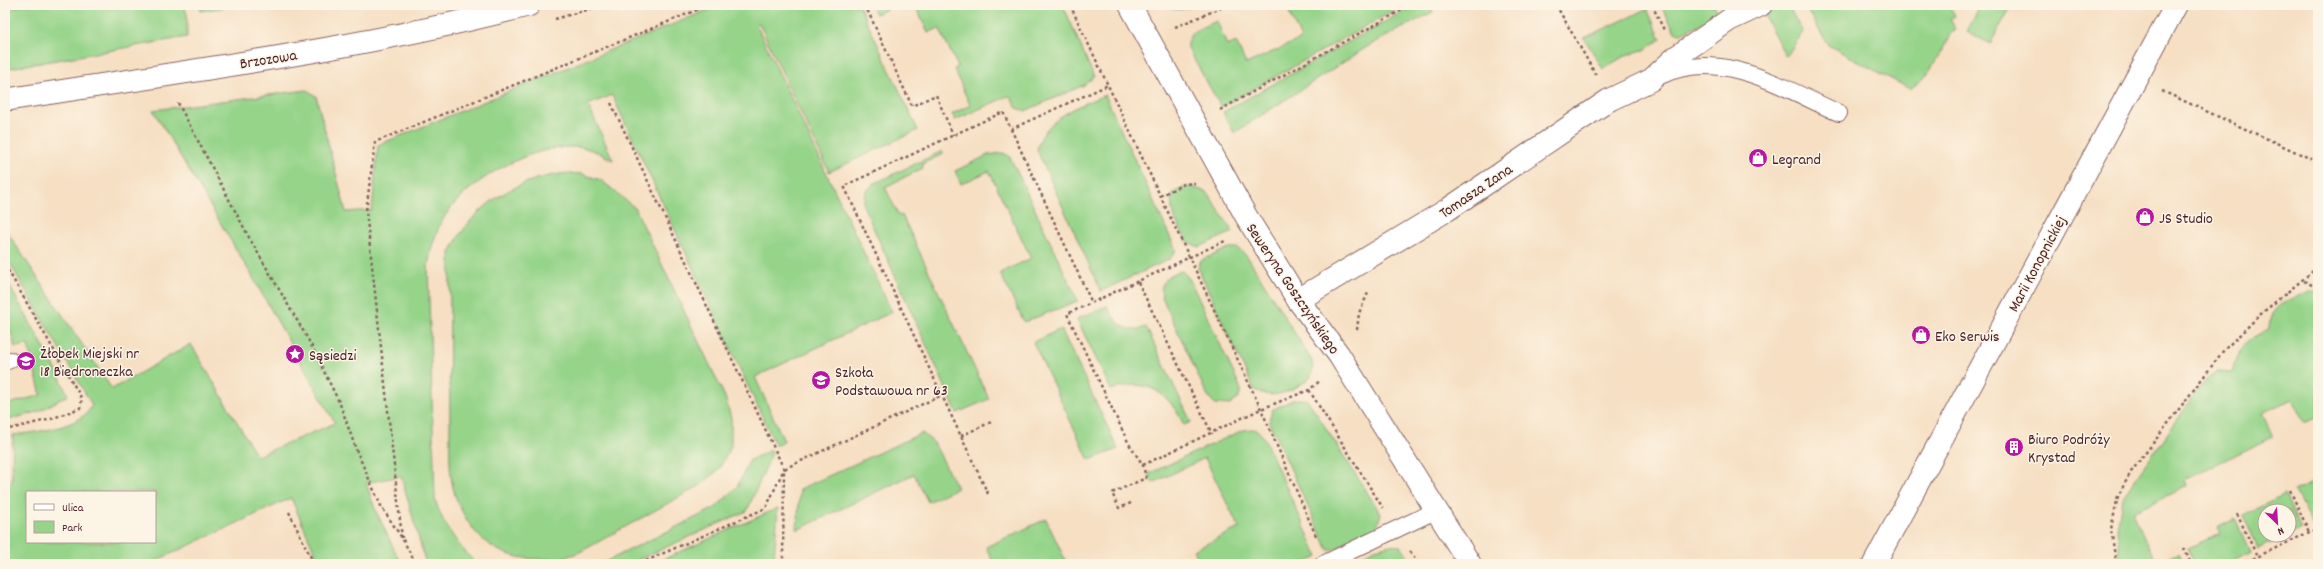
<svg xmlns="http://www.w3.org/2000/svg" width="2323" height="569" font-family="Dekko,sans-serif">
  <style>
    .green { fill: #96d48a; stroke: #707a5a; fill-rule: evenodd }
    .lines { fill: none; stroke-linecap: round; stroke-linejoin: round }
    .lane-casing { stroke: #866260; stroke-width: 18 }
    .street-casing { stroke: #866260; stroke-width: 24 }
    .secondary-casing { stroke: #866260; stroke-width: 24 }
    .path { stroke: #866260; stroke-width: 2.5; stroke-dasharray: 3 3; stroke-linecap: butt }
    .lane { stroke: #fff; stroke-width: 16 }
    .street { stroke: #fff; stroke-width: 22 }
    .secondary { stroke: #fff; stroke-width: 22 }
    .labels { text-anchor: middle; stroke-width: 3; stroke-linejoin: round; paint-order: stroke }
    .street-label { font-size: 16px; fill: #4a1f2b; stroke: #fcf5e5 }
    .poi-label { font-size: 16px; fill: #4a1f2b; stroke: #fcf5e5; text-anchor: start }
  </style>
  <rect width="100%" height="100%" fill="#fcf5e5"/>
  <filter id="ink" filterUnits="userSpaceOnUse"><feTurbulence type="fractalNoise" baseFrequency=".025" numOctaves="2"/><feDisplacementMap in="SourceGraphic" scale="8" xChannelSelector="R" yChannelSelector="G"/><feConvolveMatrix kernelMatrix="1 2 1 2 8 2 1 2 1" color-interpolation-filters="sRGB"/></filter>
  <filter id="wash" filterUnits="userSpaceOnUse"><feTurbulence type="fractalNoise" baseFrequency=".012" numOctaves="4" result="noise"/><feDisplacementMap in="SourceGraphic" scale="16" xChannelSelector="R" yChannelSelector="G"/><feGaussianBlur stdDeviation="0.9" result="paint"/><feColorMatrix in="noise" values="0 0 0 0 0 0 0 0 0 0 0 0 0 0 0 0 0 1.4 0 .05"/><feComposite in="paint" operator="in"/></filter>
  <g filter="url(#wash)">
    <rect width="100%" height="100%" fill="#f6dfc3"/>
    <g class="green">
      <polygon points="23,5 184,5 187,14 187,37 5,69 5,10"/>
      <polygon points="200,5 239,5 201,11"/>
      <path d="M720,5h139l59,125 -89,42 -70,-149 -3,1 136,288 -137,65 29,64 -8,5 -164,-351 -24,10 25,55c-12,-6 -24,-13 -37,-13 -43,-2 -100,29 -126,62 -13,16 -18,36 -22,56l7,234c7,26 23,45 41,65h-50l-25,-88 -35,7 9,26 26,55h-81l-29,-66 -142,66h-144v-79l7,-4 1,-46c22,-3 70,-7 79,-30l-87,-150v-26l107,160 79,-45 66,112 78,-33 -83,-147 -99,-166 154,-20 9,6 30,116 26,-2 6,-65zM27,492h128v50h-128z"/>
      <polygon points="871,5 896,5 876,14"/>
      <polygon points="915,5 1063,5 1094,77 1084,85 1025,111 1017,108 1010,96 1008,96 955,120 952,114 970,105 954,69 958,67 939,28 928,33"/>
      <path d="M1165,5h31c-12,5 -20,7 -31,0z"/>
      <path d="M1286,5h118l-183,102 -34,-60c-1,-16 18,-21 30,-26l10,25 9,-4 10,22 55,-25z"/>
      <polygon points="1415,5 1429,5 1433,12 1370,45 1234,133 1223,112"/>
      <polygon points="1661,5 1714,5 1717,12 1715,17 1681,33 1675,32"/>
      <polygon points="1779,5 1788,6 1803,32 1786,57 1763,13"/>
      <polygon points="1804,5 1950,5 1955,16 1950,19 1956,30 1952,33 1926,77 1910,89 1828,45"/>
      <polygon points="1981,5 2012,5 1990,44 1967,31"/>
      <polygon points="1647,9 1661,39 1646,49 1626,55 1603,69 1584,38"/>
      <path d="M1105,95l71,155 -6,9 -69,32 -64,-141c5,-30 42,-45 68,-55z"/>
      <polygon points="942,151 943,154 922,164 923,168 885,187 899,216 902,215 989,399 957,413 863,205 865,193 873,184"/>
      <polygon points="1003,153 1009,156 1012,161 1078,301 1024,322 1000,273 1031,258 989,171 961,184 955,171 988,155"/>
      <path d="M569,173l13,1 19,6 34,28 90,189 6,21v28l-12,23 -18,16 -121,67c-19,8 -35,8 -55,6 -37,-4 -58,-30 -70,-63 -7,-21 -5,-48 -5,-69 -1,-58 0,-115 0,-173 21,-47 68,-76 119,-80z"/>
      <path d="M1185,187h7l15,5 26,40 -34,15 -11,-5c-9,-14 -21,-33 -15,-49z"/>
      <path d="M1229,248h8l10,8 65,105 1,8 -3,9c-15,12 -41,25 -57,10l-55,-120 1,-5 3,-3z"/>
      <path d="M1182,271l7,7 51,109v9l-10,9 -15,-1 -7,-7 -46,-100c-3,-15 5,-23 20,-26z"/>
      <polygon points="5,278 54,365 68,395 40,411 5,421 5,405 41,395 28,345 15,347 8,323 5,323"/>
      <path d="M2314,291l4,2v124l-14,6 -12,-24 -30,14 11,24 -88,42 2,7 -54,26 23,52 23,-11 5,11h-64l-3,-34 5,-32 82,-116 14,-10 14,1c6,-25 13,-33 37,-43 0,-26 24,-32 45,-39z"/>
      <path d="M1107,306c9,16 18,29 39,21l45,95 -7,3c-16,-33 -36,-48 -73,-35l-34,-71z"/>
      <polygon points="1061,329 1118,449 1089,460 1033,342"/>
      <polygon points="1301,399 1307,400 1311,405 1381,514 1377,526 1373,530 1332,550 1328,550 1269,422 1272,410 1292,400"/>
      <polygon points="1252,429 1257,430 1263,436 1318,557 1303,564 1201,564 1194,550 1239,528 1205,458 1153,483 1148,474 1243,430"/>
      <polygon points="922,433 934,443 957,488 928,502 914,474 797,530 800,489"/>
      <polygon points="771,450 772,453 747,511 629,564 601,564 715,508 737,487 750,460"/>
      <polygon points="2318,480 2318,522 2312,525 2295,491"/>
      <polygon points="2285,495 2301,529 2289,535 2289,511 2265,511 2265,535 2288,535 2258,549 2243,515"/>
      <polygon points="778,508 774,558 777,564 653,564"/>
      <polygon points="1046,519 1067,564 994,564 986,547"/>
      <polygon points="2235,519 2250,552 2229,564 2195,564 2187,548 2220,534 2217,528"/>
      <polygon points="1390,545 1401,546 1413,564 1346,564 1375,549"/>
    </g>
  </g>
  <g filter="url(#ink)">
    <g class="lines">
      <g class="lane-casing">
        <g id="lane">
          <path d="M1660,76c62,-29 122,12 179,37"/>
          <polyline points="5,362 10,360"/>
          <polyline points="1323,564 1437,510"/>
        </g>
      </g>
      <g class="street-casing">
        <g id="street">
          <polyline points="1130,5 1246,216 1298,300 1339,355 1470,564"/>
          <polyline points="1298,300 1447,210 1609,100 1651,80 1676,57 1729,20 1761,5"/>
          <polyline points="1874,564 2176,5"/>
        </g>
      </g>
      <g class="secondary-casing">
        <path id="secondary" d="M5,100c175,-28 352,-50 524,-95"/>
      </g>
      <g class="path">
        <polyline points="865,5 912,106 936,95 953,135"/>
        <polyline points="1070,5 1261,409 1317,538"/>
        <polyline points="1556,5 1596,75"/>
        <polyline points="1652,5 1664,30"/>
        <polyline points="555,19 604,5"/>
        <polyline points="1175,27 1221,8"/>
        <polyline points="2162,91 2318,162"/>
        <polyline points="178,103 251,241 309,341 340,404 357,452 381,506 402,538 416,564"/>
        <polyline points="611,103 784,469 766,508 639,564"/>
        <polyline points="1220,110 1411,5"/>
        <polyline points="1011,129 1108,85"/>
        <polyline points="1160,196 1184,184 1195,183"/>
        <polyline points="5,265 82,399 80,408 51,419 5,430"/>
        <polyline points="2304,281 2318,288"/>
        <polyline points="1138,282 1212,434"/>
        <polyline points="1357,330 1359,313 1368,293"/>
        <polyline points="1309,390 1383,508"/>
        <polyline points="961,436 991,422"/>
        <polyline points="1143,465 1261,409 1309,390 1321,380"/>
        <polyline points="2290,490 2309,532"/>
        <polyline points="988,494 844,186 1003,112 1092,303"/>
        <polyline points="1131,503 1119,508 1112,493 1146,478 1143,465 1129,444 1067,314 1227,240"/>
        <polyline points="289,512 314,564"/>
        <polyline points="2237,514 2257,556"/>
        <polyline points="402,538 366,211 375,142 709,5"/>
        <polyline points="2184,548 2191,564"/>
        <polyline points="1410,551 1418,564"/>
        <polyline points="785,564 783,560 784,469 942,395"/>
        <polyline points="2116,564 2111,529 2118,496 2131,472 2224,350 2262,313 2318,267"/>
        <polyline points="2242,564 2318,528"/>
      </g>
      <use href="#lane" class="lane"/>
      <use href="#street" class="street"/>
      <use href="#secondary" class="secondary"/>
    </g>
  </g>
  <defs>
    <g id="shop-disc" transform="scale(1)"><circle r="9.5" fill="#b5179e" stroke="#fcf5e5"/><path d="M-5-2.5h2.3a2.7 3.5 0 0 1 5.4 0H5L5.5 6h-11ZM-1.5-2.5h3a1.5 2.3 0 0 0-3 0Z" fill="#fff"/></g>
    <g id="sight-disc" transform="scale(1)"><circle r="9.5" fill="#b5179e" stroke="#fcf5e5"/><path d="M0-6L1.8-2.2L6-1.7L2.9 1.2L3.7 5.4L0 3.3L-3.7 5.4L-2.9 1.2L-6-1.7L-1.8-2.2Z" fill="#fff"/></g>
    <g id="school-disc" transform="scale(1)"><circle r="9.5" fill="#b5179e" stroke="#fcf5e5"/><path d="M0-5L7-2L0 1L-7-2ZM-4 1L0 2.5L4 1V4Q0 6-4 4Z" fill="#fff"/></g>
    <g id="building-disc" transform="scale(1)"><circle r="9.5" fill="#b5179e" stroke="#fcf5e5"/><path d="M-4-6H4V6H1V3H-1V6H-4ZM-2.5-4.3h1.7v1.8h-1.7ZM.8-4.3h1.7v1.8H.8ZM-2.5-1h1.7V.8h-1.7ZM.8-1h1.7V.8H.8Z" fill="#fff"/></g>
  </defs>
  <g fill-rule="evenodd">
    <use href="#shop-disc" x="1758" y="158"/>
    <use href="#shop-disc" x="2145" y="217"/>
    <use href="#shop-disc" x="1921" y="335"/>
    <use href="#sight-disc" x="295" y="354"/>
    <use href="#school-disc" x="26" y="361"/>
    <use href="#school-disc" x="821" y="380"/>
    <use href="#building-disc" x="2014" y="447"/>
  </g>
  <g class="labels">
    <g class="street-label">
      <text transform="translate(268 58) rotate(-9)" y="6">Brzozowa</text>
      <text transform="translate(1475 190) rotate(-34)" y="6">Tomasza Zana</text>
      <text transform="translate(2036 263) rotate(-62)" y="6">Marii Konopnickiej</text>
      <text transform="translate(1294 288) rotate(56)" y="6">Seweryna Goszczyńskiego</text>
    </g>
    <g class="poi-label">
      <text x="1772" y="164">Legrand</text>
      <text x="2159" y="223">JS Studio</text>
      <text x="1935" y="341">Eko Serwis</text>
      <text x="40" y="358">Żłobek Miejski nr<tspan x="40" dy="18">18 Biedroneczka</tspan></text>
      <text x="309" y="360">Sąsiedzi</text>
      <text x="835" y="377">Szkoła<tspan x="835" dy="18">Podstawowa nr 63</tspan></text>
      <text x="2028" y="444">Biuro Podróży<tspan x="2028" dy="18">Krystad</tspan></text>
    </g>
  </g>
  <rect width="2323" height="569" fill="none" stroke="#fcf5e5" stroke-width="20"/>
  <rect x="26" y="491" width="130" height="52" fill="#fcf5e5" stroke="#b59f9b"/>
  <rect x="34" y="504" width="20" height="6" fill="#ffffff" stroke="#b59f9b"/>
  <text x="62" y="511" font-size="12" fill="#4a1f2b">Ulica</text>
  <rect x="34" y="521" width="20" height="12" fill="#96d48a" stroke="#b59f9b"/>
  <text x="62" y="531" font-size="12" fill="#4a1f2b">Park</text>
  <g transform="translate(2277 523) rotate(155)"><circle r="19" fill="#fcf5e5" stroke="#b59f9b"/>
  <path d="M0-3L7 15L0 10L-7 15Z" fill="#b5179e"/>
  <text y="-6" font-size="11" font-weight="bold" text-anchor="middle" fill="#4a1f2b">N</text>
  </g>
</svg>
